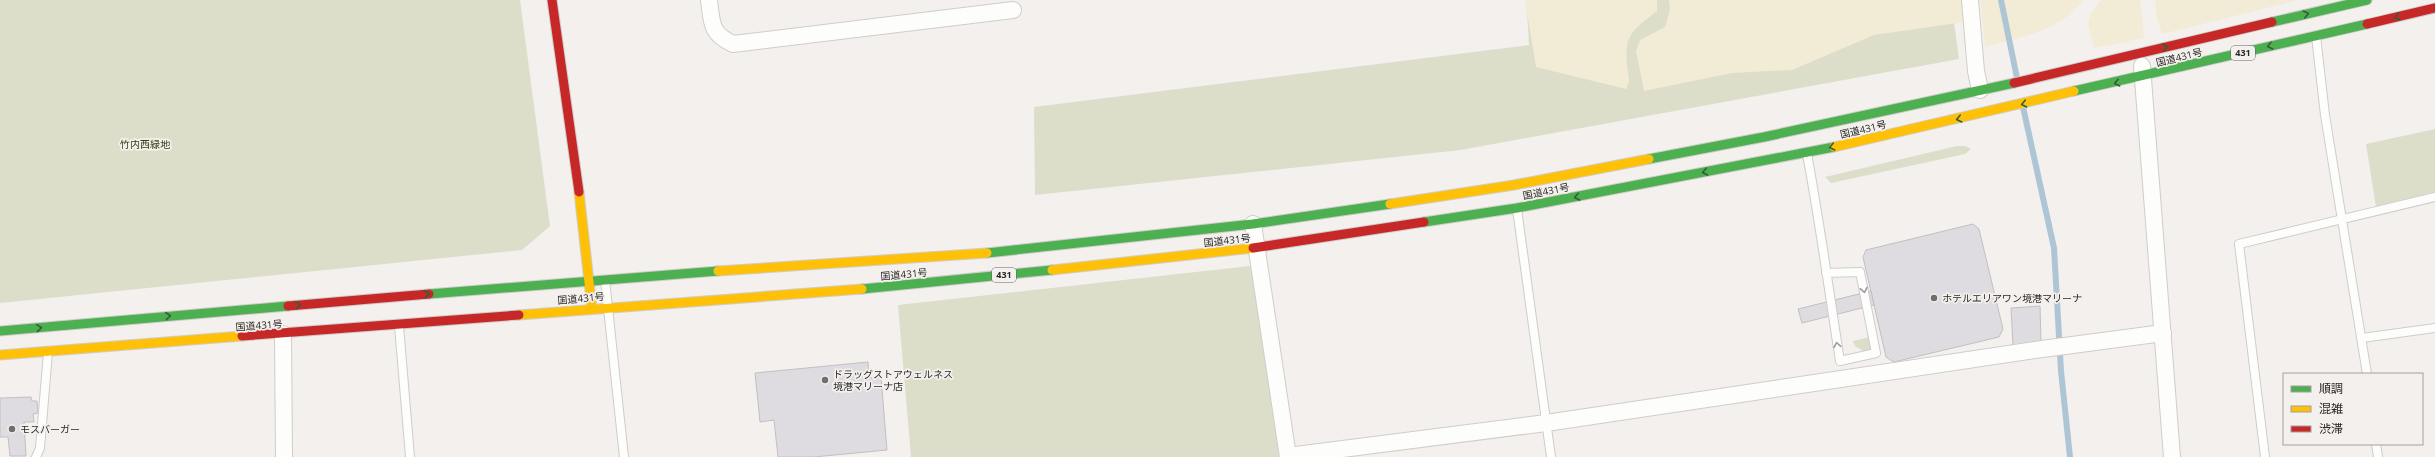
<svg xmlns="http://www.w3.org/2000/svg" width="2435" height="457" font-family="'Open Sans','Noto Sans JP',sans-serif">
  <style>
    .green { fill: #dcdeca }
    .sand { fill: #f2ebd6 }
    .lines { fill: none; stroke-linecap: round; stroke-linejoin: round }
    .stream { stroke: #aec5d6; stroke-width: 6 }
    .building { fill: #dedbe1; stroke: #c2c0c0 }
    .lane-casing { stroke: #cfcdcb; stroke-width: 10 }
    .street-casing { stroke: #cfcdcb; stroke-width: 18 }
    .fast-casing { stroke: #cfcdcb; stroke-width: 11 }
    .slow-casing { stroke: #cfcdcb; stroke-width: 11 }
    .jam-casing { stroke: #cfcdcb; stroke-width: 11 }
    .lane { stroke: #fdfdfc; stroke-width: 8 }
    .street { stroke: #fdfdfc; stroke-width: 16 }
    .fast { stroke: #4caf50; stroke-width: 9 }
    .slow { stroke: #ffc107; stroke-width: 9 }
    .jam { stroke: #c62828; stroke-width: 9 }
    .oneway { stroke: #375d37 }
    .oneway2 { stroke: #9e9d9c }
    .poi-dot { fill: #706d6c; stroke: #f4f0ed; stroke-width: 1.5 }
    .labels { text-anchor: middle; stroke-width: 3.5; stroke-linejoin: round; paint-order: stroke }
    .shield { fill: #f4f0ed; stroke: #666362; stroke-width: 1 }
    .shield-label { font-size: 9px; font-weight: bold; fill: #292726 }
    .street-label { font-size: 10px; fill: #292726; stroke: #f4f0ed }
    .park-label { font-size: 10px; fill: #383c0f; stroke: #f4f0ed }
    .poi-label { font-size: 10px; fill: #292726; stroke: #f4f0ed; text-anchor: start }
  </style>
  <rect width="100%" height="100%" fill="#f3f0ee"/>
  <g class="green">
    <polygon points="0,0 520,0 550,226 522,250 0,303"/>
    <polygon points="1641,0 1951,0 1959,59 1461,150 1035,195 1034,107 1529,45 1527,11"/>
    <polygon points="2435,129 2435,194 2376,207 2366,144"/>
    <polygon points="1957,146 1965,146 1971,149 1965,154 1831,183 1825,177"/>
    <polygon points="1250,266 1253,273 1279,457 911,457 898,305"/>
    <polygon points="1870,337 1872,349 1863,351 1855,346 1853,341"/>
  </g>
  <g class="sand">
    <path d="M1525,0h132v11c-27,21 -34,25 -29,61 1,7 2,11 -2,17l-90,-22z"/>
    <polygon points="1669,0 1962,0 1964,22 1874,35 1792,70 1732,73 1644,91 1636,51 1640,40 1665,27 1670,10"/>
    <path d="M1980,0h104c-26,32 -61,36 -99,47z"/>
    <polygon points="2101,0 2140,0 2144,38 2094,48 2088,24 2090,15"/>
    <polygon points="2155,0 2298,0 2162,34 2157,18"/>
  </g>
  <g class="lines">
    <g class="stream">
      <polyline points="2001,0 2017,78"/>
      <polyline points="2023,107 2054,248 2061,371 2070,457"/>
    </g>
  </g>
  <g class="building">
    <polygon points="1973,224 1979,229 2003,329 1999,337 1894,362 1886,357 1863,257 1866,250"/>
    <polygon points="1871,291 1874,305 1802,323 1798,309"/>
    <polygon points="2040,306 2041,343 2013,345 2011,308"/>
    <polygon points="868,362 869,378 881,377 887,450 814,457 778,457 774,420 760,422 755,373"/>
    <polygon points="31,397 32,401 37,401 38,413 33,414 34,422 24,422 26,456 10,456 8,437 0,437 0,398"/>
  </g>
  <g class="lines">
    <g class="lane-casing">
      <g id="lane">
        <polyline points="2316,36 2325,115 2367,374"/>
        <path d="M1807,154c13,69 22,138 33,207l36,-8 -16,-81 -34,1"/>
        <polyline points="1517,209 1551,457"/>
        <polyline points="605,280 624,457"/>
        <polyline points="399,326 410,457"/>
        <polyline points="2362,338 2435,328"/>
        <polyline points="2376,444 2378,457"/>
        <polyline points="36,457 40,448 48,352"/>
        <polyline points="2265,457 2239,244 2435,197"/>
      </g>
    </g>
    <g class="street-casing">
      <g id="street">
        <path d="M709,0c3,23 1,33 24,44l280,-34"/>
        <polyline points="1970,0 1976,71 1980,90"/>
        <polyline points="2142,66 2172,457"/>
        <polyline points="1253,224 1288,457"/>
        <polyline points="283,334 284,457"/>
        <polyline points="1288,456 1546,423 2042,349 2163,333"/>
      </g>
    </g>
    <g class="fast-casing">
      <g id="fast">
        <polyline points="2272,22 2367,0"/>
        <polyline points="2074,91 2367,24"/>
        <polyline points="1649,159 1764,137 2014,83"/>
        <polyline points="1424,222 1517,208 1834,147"/>
        <polyline points="987,253 1253,224 1390,204"/>
        <polyline points="862,289 1052,270"/>
        <polyline points="429,294 718,271"/>
        <polyline points="0,331 288,306"/>
      </g>
    </g>
    <g class="slow-casing">
      <g id="slow">
        <polyline points="1834,147 2074,91"/>
        <polyline points="579,192 592,309"/>
        <polyline points="1390,204 1514,185 1649,159"/>
        <polyline points="1052,270 1253,248"/>
        <polyline points="718,271 987,253"/>
        <polyline points="519,315 862,289"/>
        <polyline points="0,355 242,336"/>
      </g>
    </g>
    <g class="jam-casing">
      <g id="jam">
        <polyline points="552,0 579,192"/>
        <polyline points="2367,24 2435,8"/>
        <polyline points="2014,83 2272,22"/>
        <polyline points="1253,248 1424,222"/>
        <polyline points="288,306 429,294"/>
        <polyline points="242,336 519,315"/>
      </g>
    </g>
    <use href="#lane" class="lane"/>
    <use href="#street" class="street"/>
    <use href="#fast" class="fast"/>
    <use href="#slow" class="slow"/>
    <use href="#jam" class="jam"/>
  </g>
  <defs><path id="oneway-chevron" d="M-2-3.5L2.5 0L-2 3.5" fill="none" stroke-width="1.6" stroke-linecap="round" stroke-linejoin="round"/></defs>
  <g class="oneway">
    <use href="#oneway-chevron" transform="translate(2306 14) rotate(-13)"/>
    <use href="#oneway-chevron" transform="translate(2397 17) rotate(167)"/>
    <use href="#oneway-chevron" transform="translate(2270 46) rotate(166)"/>
    <use href="#oneway-chevron" transform="translate(2165 47) rotate(-13)"/>
    <use href="#oneway-chevron" transform="translate(2117 83) rotate(167)"/>
    <use href="#oneway-chevron" transform="translate(2024 104) rotate(168)"/>
    <use href="#oneway-chevron" transform="translate(1959 119) rotate(167)"/>
    <use href="#oneway-chevron" transform="translate(1832 147) rotate(167)"/>
    <use href="#oneway-chevron" transform="translate(1705 172) rotate(169)"/>
    <use href="#oneway-chevron" transform="translate(1577 197) rotate(169)"/>
    <use href="#oneway-chevron" transform="translate(427 294) rotate(-5)"/>
    <use href="#oneway-chevron" transform="translate(298 305) rotate(-5)"/>
    <use href="#oneway-chevron" transform="translate(168 316) rotate(-5)"/>
    <use href="#oneway-chevron" transform="translate(39 328) rotate(-5)"/>
  </g>
  <g class="oneway2">
    <use href="#oneway-chevron" transform="translate(1864 290) rotate(79)"/>
    <use href="#oneway-chevron" transform="translate(1837 345) rotate(-99)"/>
  </g>
  <g class="poi-dot">
    <circle cx="1934" cy="298" r="4"/>
    <circle cx="825" cy="380" r="4"/>
    <circle cx="12" cy="429" r="4"/>
  </g>
  <g class="labels">
    <g class="shield">
      <rect x="2231" y="46" width="24" height="14" rx="3"/>
      <rect x="992" y="268" width="24" height="14" rx="3"/>
    </g>
    <g class="shield-label">
      <text x="2243" y="56">431</text>
      <text x="1004" y="278">431</text>
    </g>
    <g class="street-label">
      <text transform="translate(2179 57) rotate(-14)" y="4">国道431号</text>
      <text transform="translate(1863 129) rotate(-13)" y="4">国道431号</text>
      <text transform="translate(1546 191) rotate(-11)" y="4">国道431号</text>
      <text transform="translate(1227 240) rotate(-6)" y="4">国道431号</text>
      <text transform="translate(904 274) rotate(-5)" y="4">国道431号</text>
      <text transform="translate(581 298) rotate(-5)" y="4">国道431号</text>
      <text transform="translate(259 325) rotate(-4)" y="4">国道431号</text>
    </g>
    <g class="park-label">
      <text x="145" y="148">竹内西緑地</text>
    </g>
    <g class="poi-label">
      <text x="1942" y="302">ホテルエリアワン境港マリーナ</text>
      <text x="833" y="378">ドラッグストアウェルネス<tspan x="833" dy="12">境港マリーナ店</tspan></text>
      <text x="20" y="433">モスバーガー</text>
    </g>
  </g>
  <rect x="2283" y="373" width="140" height="72" fill="#f4f0ed" stroke="#a3a09d"/>
  <rect x="2291" y="386" width="20" height="6" fill="#4caf50" stroke="#a3a09d"/>
  <text x="2319" y="393" font-size="12" fill="#292726">順調</text>
  <rect x="2291" y="406" width="20" height="6" fill="#ffc107" stroke="#a3a09d"/>
  <text x="2319" y="413" font-size="12" fill="#292726">混雑</text>
  <rect x="2291" y="426" width="20" height="6" fill="#c62828" stroke="#a3a09d"/>
  <text x="2319" y="433" font-size="12" fill="#292726">渋滞</text>
</svg>
